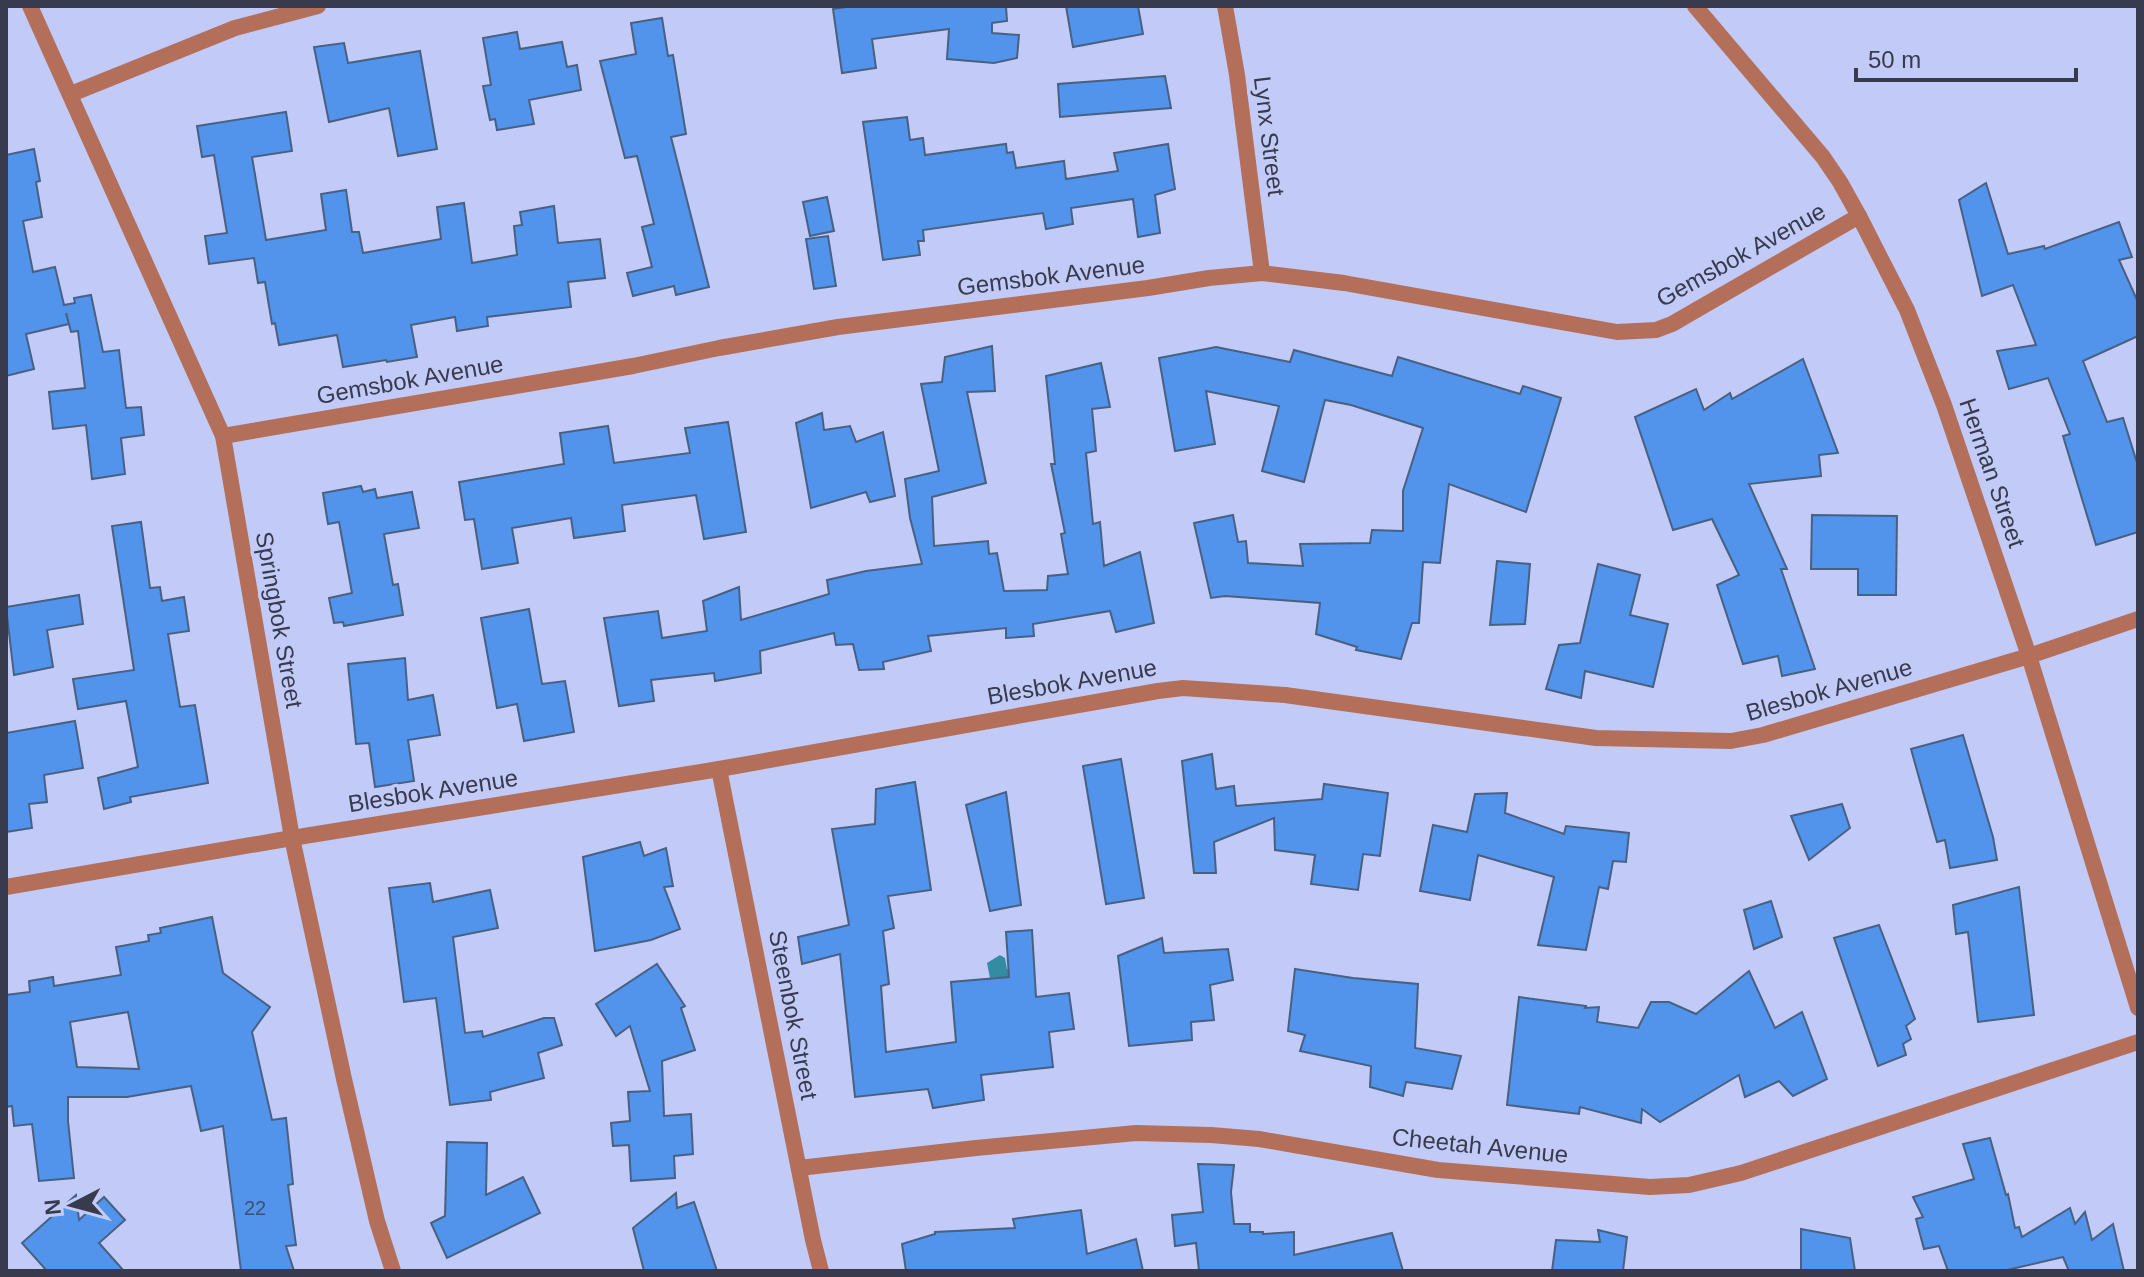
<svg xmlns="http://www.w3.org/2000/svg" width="2144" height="1277" font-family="Arial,sans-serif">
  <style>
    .water { fill: #338ca1 }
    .building { fill: #5293eb; stroke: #486183; stroke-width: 2; fill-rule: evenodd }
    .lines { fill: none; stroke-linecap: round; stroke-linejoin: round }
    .minor { stroke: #b46f5b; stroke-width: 16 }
    .labels { text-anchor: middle; stroke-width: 7; stroke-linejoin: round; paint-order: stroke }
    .number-label { font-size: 20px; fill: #3e5174 }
    .street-label { font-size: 24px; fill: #383b4d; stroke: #c2cbf7 }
  </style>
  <rect width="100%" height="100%" fill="#c2cbf7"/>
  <polygon class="water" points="1000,955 1005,958 1007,969 1027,967 1001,993 998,977 990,978 987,963"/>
  <g class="building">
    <polygon points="853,6 1006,6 1007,21 992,23 992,33 1019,35 1017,58 994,63 947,59 949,29 872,39 876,68 842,73 833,9"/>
    <polygon points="1066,6 1138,6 1143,34 1073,47"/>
    <polygon points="662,18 668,56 673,55 686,134 671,137 709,287 676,295 674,286 633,296 627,273 652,267 642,227 654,224 637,156 625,158 600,61 636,54 631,23"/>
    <polygon points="517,32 520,49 562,42 567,67 577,65 581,90 529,100 534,124 497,130 495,119 490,120 483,86 491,85 483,38"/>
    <polygon points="344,43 348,63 420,51 437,149 398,156 389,108 329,122 314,47"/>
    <polygon points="1165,76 1171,108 1060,117 1058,84"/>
    <polygon points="286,112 292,151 252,157 266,240 326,230 321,194 346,190 352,232 359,232 363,253 441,239 437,207 464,203 472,263 517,255 514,226 522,225 520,212 554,206 558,243 600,239 605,278 568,282 571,307 487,317 488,326 457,331 455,317 411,325 417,357 387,362 386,360 343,367 337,335 279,345 275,323 272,324 265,282 258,283 254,258 209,264 205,236 227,233 214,155 202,157 197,126"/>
    <polygon points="907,117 910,140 923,138 925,155 1006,144 1007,153 1013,152 1016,168 1064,161 1066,179 1118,171 1114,153 1168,144 1175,189 1155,195 1160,233 1138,237 1133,199 1071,208 1073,224 1046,229 1043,213 923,230 924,241 918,241 920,255 883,260 863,122"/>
    <polygon points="34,149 40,181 36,182 42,217 23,221 33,272 55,267 64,305 75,303 74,298 91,295 103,352 119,350 126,408 141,407 144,435 121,438 125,474 92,479 86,425 53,429 49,392 85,388 78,331 71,332 66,313 69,324 26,334 34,369 6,376 6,155"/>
    <polygon points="1986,183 2008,254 2044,246 2045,249 2119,222 2132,257 2119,260 2138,302 2138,336 2083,361 2107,422 2123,418 2138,466 2138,532 2096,545 2063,436 2070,434 2048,378 2009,389 1997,351 2036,345 2013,285 1982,296 1959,200"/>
    <polygon points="827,197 834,231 810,236 803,202"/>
    <polygon points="828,236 836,286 814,289 806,239"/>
    <polygon points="992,346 995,391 967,392 986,483 932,497 934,546 988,541 989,554 997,553 1004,591 1047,590 1048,576 1068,574 1061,534 1065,533 1051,464 1055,464 1046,376 1101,363 1110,407 1092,409 1096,451 1086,453 1093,524 1100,522 1104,566 1140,552 1154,623 1116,632 1110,611 1033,624 1034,636 1006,638 1006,628 928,636 931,651 883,662 884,669 859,670 853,644 836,645 834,633 760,651 761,673 715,681 714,673 651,680 654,701 619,706 604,618 658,611 662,638 707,631 703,601 739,587 741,620 829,594 827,580 866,571 922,564 910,518 905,479 939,471 921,384 942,382 945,357"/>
    <polygon points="1216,347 1290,362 1294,350 1392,376 1398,357 1520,394 1523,386 1561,398 1526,512 1449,484 1440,563 1423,562 1419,623 1412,623 1401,659 1356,650 1357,647 1316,634 1320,603 1225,596 1211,598 1194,523 1233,515 1238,542 1246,541 1248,563 1303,566 1300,544 1370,543 1372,530 1403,531 1403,491 1423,428 1351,405 1325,400 1304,482 1262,471 1279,406 1206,391 1215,444 1175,451 1159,358"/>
    <polygon points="1803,359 1838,453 1819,455 1821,476 1749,484 1787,569 1781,569 1815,669 1782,676 1778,656 1743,664 1717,585 1739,575 1712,519 1673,530 1635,417 1696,389 1704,410 1730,393 1732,399"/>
    <polygon points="822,413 824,430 850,426 856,442 883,432 895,496 870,502 866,492 811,508 796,423"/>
    <polygon points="728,422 746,532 704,539 696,495 622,505 625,531 574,538 571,518 512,528 518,563 482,569 474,519 465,520 459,482 564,464 560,433 608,426 614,463 690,453 685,428"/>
    <polygon points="361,486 363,492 375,489 377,498 412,492 419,528 384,534 393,585 398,584 403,615 344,626 343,622 334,623 329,598 352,593 339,522 328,524 323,493"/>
    <polygon points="1812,515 1897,516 1896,595 1858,595 1858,569 1811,569"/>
    <polygon points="141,522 150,588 160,587 162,601 184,597 189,631 168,634 180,707 195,705 208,783 130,797 131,802 104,809 98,778 138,767 126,701 78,709 73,679 134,670 112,526"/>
    <polygon points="1497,561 1530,564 1525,624 1490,625"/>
    <polygon points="1598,564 1640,575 1630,615 1668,624 1653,687 1585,671 1581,698 1546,689 1559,645 1580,643"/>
    <polygon points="79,595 83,624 47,630 53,667 14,675 6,607"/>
    <polygon points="529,609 542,684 565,681 574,732 524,741 517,704 497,708 481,618"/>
    <polygon points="405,658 408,700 433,695 440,735 408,740 414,781 375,787 369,743 356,744 348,664"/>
    <polygon points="75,721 83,768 44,775 47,802 29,804 32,828 6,832 6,733"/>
    <polygon points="1963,735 1993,837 1997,860 1950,868 1945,840 1937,842 1911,749"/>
    <polygon points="1212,754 1216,789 1234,786 1236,806 1322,799 1324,784 1388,793 1380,856 1363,854 1358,890 1311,884 1315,855 1275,850 1274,818 1214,842 1216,873 1194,873 1182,761"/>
    <polygon points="1121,759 1144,898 1106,904 1083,766"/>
    <polygon points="915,782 931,890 888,896 894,928 883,931 889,984 881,986 886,1052 956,1042 951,982 1009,977 1006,932 1032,930 1036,997 1069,993 1074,1029 1049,1032 1053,1067 981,1075 984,1100 933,1108 928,1089 855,1097 840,954 802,964 798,937 849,925 832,829 875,824 876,789"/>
    <polygon points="1006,792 1021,905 990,911 966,805"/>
    <polygon points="1507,793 1505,813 1564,834 1566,826 1629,833 1626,862 1613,861 1608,889 1599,887 1586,950 1538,945 1554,877 1478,855 1470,900 1420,891 1433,825 1467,832 1475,794"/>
    <polygon points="1842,804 1850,828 1809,860 1791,816"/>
    <polygon points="640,842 644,856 666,848 673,886 664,887 680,929 651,940 595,951 583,857"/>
    <polygon points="430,883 433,902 490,890 498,928 453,937 465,1033 482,1031 483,1037 544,1018 554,1018 562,1045 538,1053 544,1078 490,1092 491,1100 450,1105 436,998 404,1002 389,888"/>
    <polygon points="2019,887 2034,1015 1978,1022 1968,932 1956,934 1953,905"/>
    <polygon points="1771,901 1782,937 1754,949 1744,910"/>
    <path d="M212,917l11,56 47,34 -18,25 20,88 14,-2 7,66 -5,1 8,60 -10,1 8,25h-53l-18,-145 -22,5 -10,-45 -64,11h-59v24l6,57 -35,3 -7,-57 -18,2 -2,-20 -6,1v-112l24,-3 -1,-11 24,-4 1,9 67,-11 -5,-28 33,-6 -1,-6 13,-2 -1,-5zM128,1012l11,57 -62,-2 -7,-45z"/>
    <polygon points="1879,925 1915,1019 1906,1026 1911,1039 1903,1044 1906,1055 1878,1066 1834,938"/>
    <polygon points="1162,938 1164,953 1228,949 1233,980 1210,985 1214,1020 1191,1022 1192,1040 1129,1046 1118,956"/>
    <polygon points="657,964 685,1006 681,1008 695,1050 662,1061 664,1116 691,1114 693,1154 674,1156 675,1178 631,1181 629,1145 613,1146 611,1123 630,1121 628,1092 650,1091 630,1026 616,1036 596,1004"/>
    <polygon points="1295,969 1353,978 1418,984 1415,1048 1461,1056 1452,1089 1406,1082 1403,1096 1370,1087 1371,1066 1300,1051 1305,1035 1288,1031"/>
    <polygon points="1749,971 1775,1028 1802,1012 1827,1079 1793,1096 1779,1081 1745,1097 1739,1075 1660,1122 1642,1109 1641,1123 1580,1107 1579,1114 1507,1105 1519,997 1586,1006 1585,1008 1599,1007 1597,1022 1638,1028 1651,1002 1669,1002 1696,1014"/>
    <polygon points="1990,1138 2006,1195 2008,1194 2015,1228 2019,1227 2022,1237 2070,1208 2075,1224 2085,1212 2092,1240 2113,1224 2124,1271 2069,1271 2063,1257 2003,1271 1948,1271 1939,1246 1924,1249 1916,1219 1923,1217 1913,1197 1974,1179 1963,1144"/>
    <polygon points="447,1142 487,1143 486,1195 523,1177 540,1213 447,1258 431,1223 445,1216"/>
    <polygon points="1198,1164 1234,1165 1231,1192 1234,1224 1250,1224 1250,1232 1263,1232 1263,1234 1294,1232 1294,1255 1392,1233 1403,1271 1199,1271 1196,1243 1175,1246 1172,1215 1203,1212"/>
    <polygon points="676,1193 677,1208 694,1202 717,1271 644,1271 633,1228"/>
    <polygon points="76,1195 79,1220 104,1197 125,1220 99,1243 124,1271 47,1271 22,1243"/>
    <polygon points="1081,1210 1087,1254 1136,1239 1143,1271 906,1271 902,1244 935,1234 935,1232 1015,1228 1013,1219"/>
    <polygon points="1801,1229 1850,1238 1855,1271 1801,1271"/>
    <polygon points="1598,1230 1627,1237 1623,1271 1552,1271 1556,1240 1600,1242"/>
  </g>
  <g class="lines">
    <g class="minor">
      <polyline points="30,6 223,436 292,838 344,1079 377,1221 393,1271"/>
      <polyline points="1225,6 1237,75 1262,273"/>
      <polyline points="1695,6 1823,157 1840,182 1859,216 1907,310 1944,405 2029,656 2138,1008"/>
      <polyline points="71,94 235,28 318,6"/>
      <polyline points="223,436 633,366 719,348 838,327 1148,288 1209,278 1262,273 1344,283 1617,332 1656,330 1672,324 1859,216"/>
      <polyline points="719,769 813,1240 821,1271"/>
      <polyline points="6,887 292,838 719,769 1158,691 1183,688 1285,695 1596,738 1731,741 1763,735 2029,656 2138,619"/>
      <polyline points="799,1168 976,1148 1136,1133 1211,1135 1259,1139 1438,1170 1650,1187 1689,1185 1741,1173 2138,1042"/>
    </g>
  </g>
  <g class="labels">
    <g class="number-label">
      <text x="255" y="1215">22</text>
    </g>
    <g class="street-label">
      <text transform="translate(1269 136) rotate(83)" y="8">Lynx Street</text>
      <text transform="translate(1741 255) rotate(-29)" y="8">Gemsbok Avenue</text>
      <text transform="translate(1051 276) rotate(-7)" y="8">Gemsbok Avenue</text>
      <text transform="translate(410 380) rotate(-10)" y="8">Gemsbok Avenue</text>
      <text transform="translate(1992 473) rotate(71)" y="8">Herman Street</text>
      <text transform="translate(279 620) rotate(80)" y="8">Springbok Street</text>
      <text transform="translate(1072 682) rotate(-10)" y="8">Blesbok Avenue</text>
      <text transform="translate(1829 690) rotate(-16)" y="8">Blesbok Avenue</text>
      <text transform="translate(433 791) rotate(-9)" y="8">Blesbok Avenue</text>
      <text transform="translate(793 1015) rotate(79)" y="8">Steenbok Street</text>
      <text transform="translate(1480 1146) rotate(6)" y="8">Cheetah Avenue</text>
    </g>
  </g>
  <rect width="2144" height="1277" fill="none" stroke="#383b4d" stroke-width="16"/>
  <g transform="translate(72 1205) rotate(264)" stroke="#c2cbf7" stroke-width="6" paint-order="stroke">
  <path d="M0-6L14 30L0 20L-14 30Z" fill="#383b4d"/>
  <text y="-12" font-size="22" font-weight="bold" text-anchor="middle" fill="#383b4d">N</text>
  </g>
  <path d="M1856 68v12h220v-12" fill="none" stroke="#383b4d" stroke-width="4"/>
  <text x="1868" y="68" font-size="24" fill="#383b4d" stroke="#c2cbf7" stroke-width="6" paint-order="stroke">50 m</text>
</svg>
